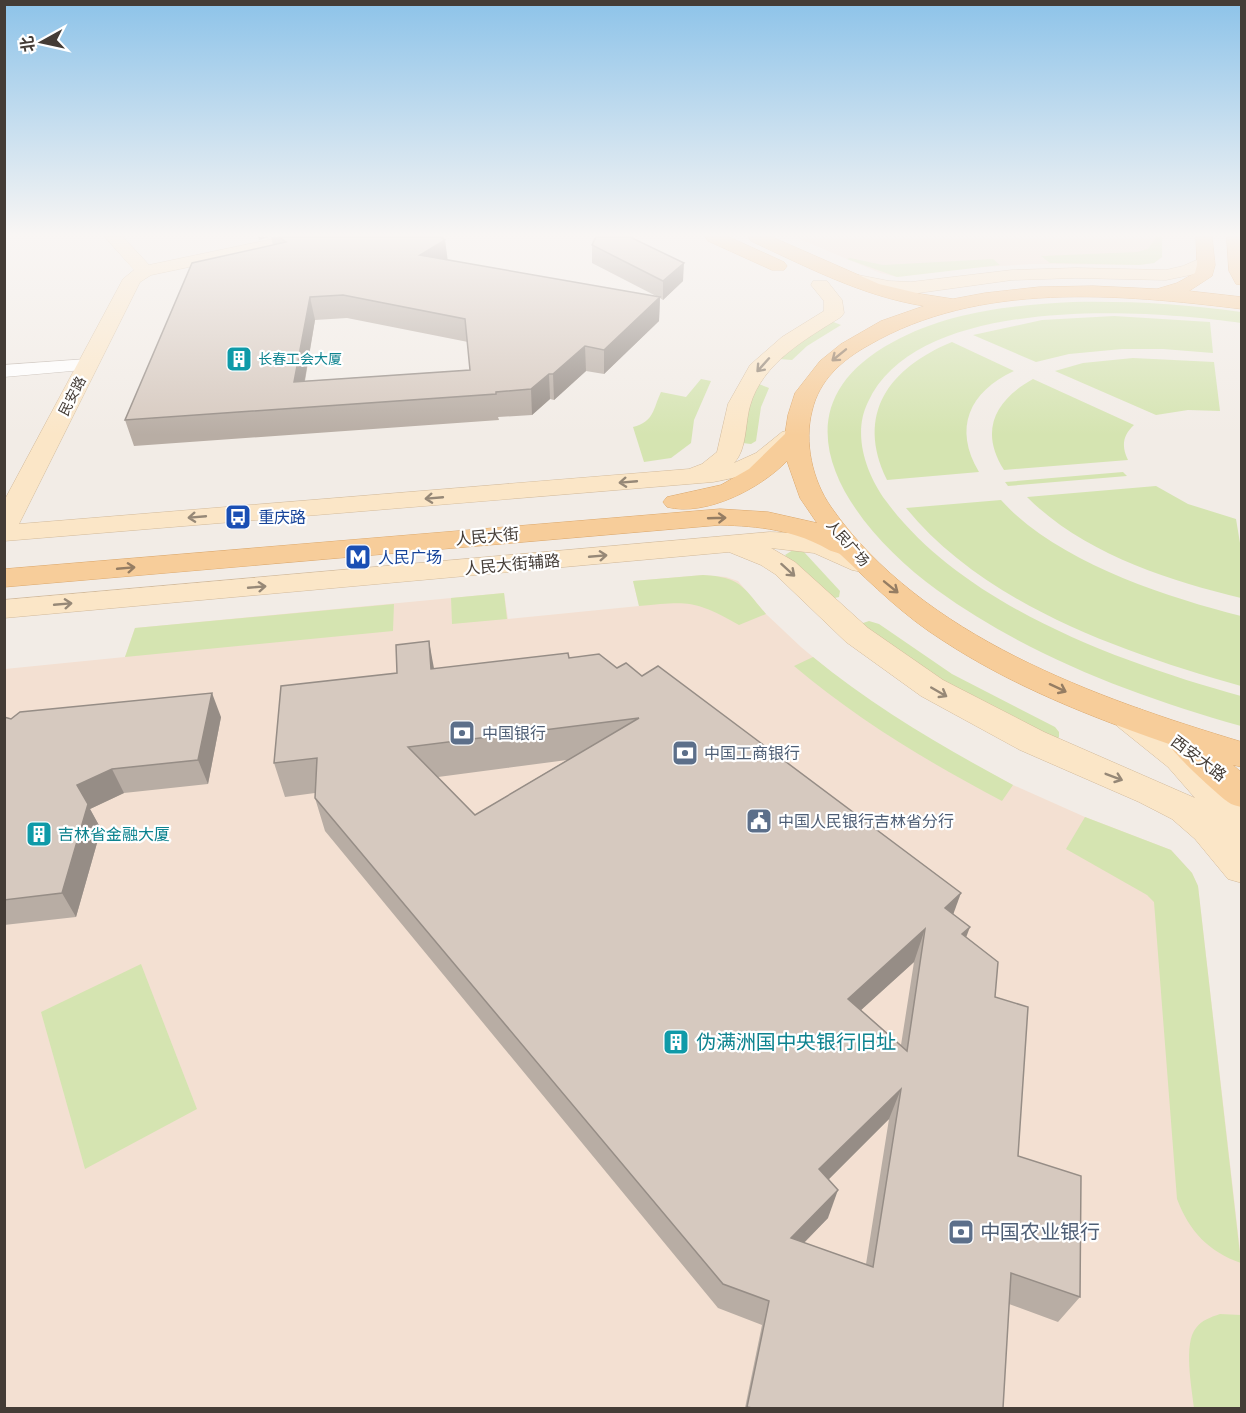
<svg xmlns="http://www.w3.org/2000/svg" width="1246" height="1413" font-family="Rubik,'Noto Sans SC',sans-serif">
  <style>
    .commercial { fill: #f3e0d2 }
    .green { fill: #d5e4b1 }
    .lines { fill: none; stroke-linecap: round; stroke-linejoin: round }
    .street-casing { stroke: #bfb5ac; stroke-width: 1 }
    .secondary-casing { stroke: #d2ba9b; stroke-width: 1 }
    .primary-casing { stroke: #dba76b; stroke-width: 1 }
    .street { fill: #fff; fill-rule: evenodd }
    .secondary { fill: #fbe6c7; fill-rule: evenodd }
    .primary { fill: #f7cd9a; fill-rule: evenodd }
    .wall { fill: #b8ada4; fill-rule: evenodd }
    .shaded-wall { fill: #968d86 }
    .building { fill: #d6c9bf; stroke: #968d86; stroke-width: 1.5; fill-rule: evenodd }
    .oneway { stroke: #957d63 }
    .oneway2 { stroke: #968877 }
    .labels { text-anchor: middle; stroke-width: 4.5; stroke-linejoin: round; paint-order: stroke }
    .far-culture-label { font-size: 14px; fill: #0d838f; stroke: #fff; text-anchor: start }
    .far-street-label { font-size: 14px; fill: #443c36; stroke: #fff }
    .transit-label { font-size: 16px; fill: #164399; stroke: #fff; text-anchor: start }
    .street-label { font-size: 16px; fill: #443c36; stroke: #fff }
    .service-label { font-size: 16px; fill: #4e5e75; stroke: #fff; text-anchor: start }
    .culture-label { font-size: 16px; fill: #0d838f; stroke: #fff; text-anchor: start }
    .near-culture-label { font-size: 20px; fill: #0d838f; stroke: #fff; text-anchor: start }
    .near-service-label { font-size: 20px; fill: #4e5e75; stroke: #fff; text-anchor: start }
  </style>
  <rect width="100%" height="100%" fill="#f2ece6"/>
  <g class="commercial">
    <polygon points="795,237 1162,237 1162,257 1154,263 1139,265 1033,264 968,268 897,277 880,273"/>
    <polygon points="703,575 726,577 738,581 766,614 801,647 843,682 892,716 949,751 1013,785 1085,817 1171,850 1192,873 1198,886 1241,1259 1241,1408 5,1408 5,669 125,657 135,628 504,593 508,619 639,606 633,581"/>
  </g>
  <g class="green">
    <polygon points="1156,237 1162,237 1162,257 1154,263 1139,265 1050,263 1041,256 1137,252 1148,249"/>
    <polygon points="850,258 883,265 993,259 1000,265 897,277 847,259"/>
    <path d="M1073,302c57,-1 112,2 168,10v11c-97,-14 -323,-29 -373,79 -16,32 -2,72 18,99 77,105 235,162 355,195v30c-106,-30 -213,-70 -304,-136 -84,-61 -174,-178 -44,-248 54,-30 119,-37 180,-40z"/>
    <polygon points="1114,316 1210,322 1213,353 1163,349 1122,349 1069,354 1036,362 973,335 1042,320"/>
    <polygon points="831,321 841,325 807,346 792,360 779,359 794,343"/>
    <path d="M952,342l62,29c-45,21 -61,57 -35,101l-92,8c-32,-66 2,-112 65,-138z"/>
    <polygon points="1133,358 1214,362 1220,411 1188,410 1156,415 1055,371 1083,363"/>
    <path d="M701,379l10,2 -17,39 -3,23 -20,15 -27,4 -11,-35c21,-5 20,-18 28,-35l25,5z"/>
    <path d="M1033,379l101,46c-11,10 -13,21 -6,35l-124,10c-25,-39 -9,-70 29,-91z"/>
    <polygon points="759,384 769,388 761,407 756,441 751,444 742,443 745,405"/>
    <polygon points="1123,472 1127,476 1008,486 1005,482"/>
    <path d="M1156,486l32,18 48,15 5,30v49c-74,-18 -158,-45 -214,-101z"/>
    <path d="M1001,500c55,61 162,96 240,116v70c-117,-33 -256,-81 -335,-178z"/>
    <polygon points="793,550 804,552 840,591 839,597 831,599 795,568 785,555"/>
    <path d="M703,575c38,2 40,12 63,39l-27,11c-44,-25 -50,-24 -100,-19l-6,-25z"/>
    <polygon points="504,593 507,619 452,624 451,598"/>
    <polygon points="394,604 393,631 125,657 135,628"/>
    <polygon points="869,621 879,624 952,674 1055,727 1059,732 1059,737 1057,740 989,713 860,624"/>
    <path d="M813,657c62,51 130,90 200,128l-11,16c-74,-39 -144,-81 -208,-135z"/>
    <path d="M1085,817l86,33 21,23 6,13 43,377c-32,-11 -52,-32 -64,-64l-23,-297 -7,-7 -81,-46z"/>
    <polygon points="141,964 197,1109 85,1169 41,1012"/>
    <path d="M1220,1314l21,1v93h-47c-2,-19 -11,-65 2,-80 6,-8 15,-11 24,-14z"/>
  </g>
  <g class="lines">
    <g class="street-casing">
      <polygon id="street" points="87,359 94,361 97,365 94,369 4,377 4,365"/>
    </g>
    <g class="secondary-casing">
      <g id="secondary">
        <path d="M105,237h18l26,28 133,-28h34l-8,5 -157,33 -11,7 -121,242 670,-55 13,-5 15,-12 11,-48 22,-39 32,-28 42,-26v-10l-13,-16 2,-4h14l15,19 2,13 -3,4c-35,22 -79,46 -91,89 -5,17 -3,44 -16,57l22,-10 26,-21 8,-2 8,2 4,5c-21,30 -56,39 -89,45l-709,59v-40l119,-222 11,-9z"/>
        <polygon points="1206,256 1212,257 1215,261 1195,274 1166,280 1076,278 1012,280 911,294 889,293 847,283 844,279 847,275 853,274 889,281 911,282 1012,270 1076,268 1166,270 1183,266"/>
        <path d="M770,532c29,1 88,6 106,32l-4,6 -10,2 -10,-2 -38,-17 -43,-5 24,14 73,66 75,52 101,52 151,66 -27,-31 -51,-41 -5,-8 5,-8c9,-3 14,-4 23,-1 25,11 93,73 101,100 4,12 1,59 1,74l-14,-4 -33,-40 -23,-20 -33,-17 -119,-52 -99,-54 -75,-54 -71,-68 -14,-9 -32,-13 -725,66v-18z"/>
      </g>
    </g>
    <g class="primary-casing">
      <g id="primary">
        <polygon points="706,237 729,237 784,262 787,266 784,270 772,270 708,241"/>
        <path d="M749,237h23l107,47 42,10 32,5 32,-6 54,-6 54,-1 64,3 20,-6 18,-10 2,-8 -1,-28h16l3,28 -3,11 -23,15 53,6v12c-123,-15 -263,-28 -373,36 -27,15 -50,35 -57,66 -8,31 0,69 19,96 91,130 265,191 411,235v25l-9,-2 9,8v34c-5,-1 -10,-2 -14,-5 -11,-8 -55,-48 -59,-58 -78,-27 -157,-58 -227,-104 -38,-24 -68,-54 -101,-85 -3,-3 -8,-3 -12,-5 -34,-20 -70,-24 -109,-25l-716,62v-18l716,-60 48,3 49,11 -17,-25 -13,-37c-26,27 -81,56 -120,46l-4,-5 4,-5 54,-12 28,-16 36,-35 3,-19 7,-22 25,-32 21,-17 40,-23 43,-15c-62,-10 -117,-39 -173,-65z"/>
        <polygon points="1227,237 1242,237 1242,285 1236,284 1229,271"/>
      </g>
    </g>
    <use href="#street" class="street"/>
    <use href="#secondary" class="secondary"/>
    <use href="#primary" class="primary"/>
  </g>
  <g class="wall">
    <path d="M271,237h170l4,3 2,20 211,37 -66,-34v-18l91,36 -20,19 -3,-2 -1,23 -55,53 -18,-3 -32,29 -4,-1 -18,16 -34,2 1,3 -365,26 -9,-26 148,-175zM347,318l121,24 2,28 -165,11 10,-61z"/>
    <path d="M569,658l48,10 336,246 13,23 29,60 23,159 62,141 -22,25 -49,-18 -6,104h-258l17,-83 -44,-17 -393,-477 -10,-33v-5l-30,4 -11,-34 123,-90 37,-4zM567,760l-92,55 -37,-38zM914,962l-13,83 -40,-35zM889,1119l-23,145 -62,-21 24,-25v-38z"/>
    <polygon points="4,717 11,719 221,717 208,784 124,793 90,809 101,829 76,917 4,925"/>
  </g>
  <g class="shaded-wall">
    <polygon points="258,237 269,237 259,240"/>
    <polygon points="445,240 448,262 420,255"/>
    <polygon points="684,263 683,281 663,300 663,281"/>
    <polygon points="310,297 315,320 300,407 294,382"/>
    <polygon points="660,297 659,321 604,374 604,350"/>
    <polygon points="585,346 586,371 554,400 553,374"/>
    <polygon points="549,374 550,399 532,415 531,389"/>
    <polygon points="429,641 435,674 431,669"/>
    <polygon points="212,693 221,717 208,784 198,760"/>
    <polygon points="112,769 124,793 90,809 101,829 76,917 62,893 77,785"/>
    <polygon points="961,893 949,926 945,908"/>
    <polygon points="970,927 958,959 962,934"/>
    <polygon points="925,929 914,962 839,1030 848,999"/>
    <polygon points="901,1089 889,1119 810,1198 819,1169"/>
    <polygon points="838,1190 828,1218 783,1264 791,1238"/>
  </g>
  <g class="building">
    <path d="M279,237h162l4,3 -25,15 240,42 -56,53 -19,-4 -32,28h-4l-18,15 -35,3v2l-371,26 67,-157 94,-21zM343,295l122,24 5,51 -176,12 16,-85z"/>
    <polygon points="596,237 630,237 684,263 663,281 592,245"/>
    <path d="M429,641l2,28 137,-16 1,5 30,-4 18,14 9,-5 16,13 16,-10 303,227 -16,15 25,19 -8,7 36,28 -3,35 33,10 -10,149 63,20 -1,121 -69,-24 -8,135h-251l-5,-1 22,-106 -46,-17 -408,-486 2,-40 -43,5 7,-77 116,-13 -1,-28zM639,718l-164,97 -67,-68zM925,929l-18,122 -59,-52zM901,1089l-28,178 -82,-29 47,-48 -19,-21z"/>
    <polygon points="212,693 198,760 112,769 77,785 88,804 62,893 4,900 4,717 11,719 20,712"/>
  </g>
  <defs><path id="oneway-shaft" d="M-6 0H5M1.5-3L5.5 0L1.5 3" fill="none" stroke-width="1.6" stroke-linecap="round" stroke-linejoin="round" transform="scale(1.5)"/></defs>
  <g class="oneway">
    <use href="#oneway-shaft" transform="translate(839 355) rotate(141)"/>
    <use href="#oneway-shaft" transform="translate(717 518) rotate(-2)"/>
    <use href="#oneway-shaft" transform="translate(126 568) rotate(-5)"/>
    <use href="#oneway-shaft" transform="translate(891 587) rotate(39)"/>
    <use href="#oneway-shaft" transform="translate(1058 688) rotate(25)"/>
  </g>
  <g class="oneway2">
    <use href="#oneway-shaft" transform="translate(763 365) rotate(132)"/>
    <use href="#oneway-shaft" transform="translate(628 482) rotate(175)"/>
    <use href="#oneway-shaft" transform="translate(434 498) rotate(175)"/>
    <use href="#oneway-shaft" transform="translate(197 517) rotate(175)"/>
    <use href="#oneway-shaft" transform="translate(598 556) rotate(-5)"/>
    <use href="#oneway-shaft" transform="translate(788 570) rotate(42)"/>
    <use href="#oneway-shaft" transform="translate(257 587) rotate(-5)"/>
    <use href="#oneway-shaft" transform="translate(63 604) rotate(-5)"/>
    <use href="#oneway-shaft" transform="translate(939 692) rotate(30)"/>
    <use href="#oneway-shaft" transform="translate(1114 777) rotate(21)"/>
  </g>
  <linearGradient id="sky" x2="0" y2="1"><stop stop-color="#8dc3e9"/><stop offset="0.54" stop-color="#f9f6f4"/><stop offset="1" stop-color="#f9f6f4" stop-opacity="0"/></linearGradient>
  <rect width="1246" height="435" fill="url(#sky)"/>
  <defs>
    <g id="building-square" transform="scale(1.35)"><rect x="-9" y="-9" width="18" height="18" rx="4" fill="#0f9aa8" stroke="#fff"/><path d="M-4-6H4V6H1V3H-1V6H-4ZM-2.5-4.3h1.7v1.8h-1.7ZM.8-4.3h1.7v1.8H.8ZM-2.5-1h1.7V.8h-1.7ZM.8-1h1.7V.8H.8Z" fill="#fff"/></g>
    <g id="bus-square" transform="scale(1.35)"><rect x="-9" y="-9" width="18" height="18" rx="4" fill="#1a4fb4" stroke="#fff"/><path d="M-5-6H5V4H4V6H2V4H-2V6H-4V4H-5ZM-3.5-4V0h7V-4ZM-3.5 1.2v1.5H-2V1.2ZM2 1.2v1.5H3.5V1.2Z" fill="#fff"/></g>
    <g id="metro-square" transform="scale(1.35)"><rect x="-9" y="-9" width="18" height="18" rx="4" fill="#1a4fb4" stroke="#fff"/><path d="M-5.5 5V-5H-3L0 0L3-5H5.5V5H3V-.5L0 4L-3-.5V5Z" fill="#fff"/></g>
    <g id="bank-square" transform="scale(1.35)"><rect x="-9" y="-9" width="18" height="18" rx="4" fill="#5c6f8a" stroke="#fff"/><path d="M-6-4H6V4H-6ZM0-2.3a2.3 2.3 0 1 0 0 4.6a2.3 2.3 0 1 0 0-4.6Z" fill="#fff"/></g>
    <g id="civic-square" transform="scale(1.35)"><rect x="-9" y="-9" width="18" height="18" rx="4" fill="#5c6f8a" stroke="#fff"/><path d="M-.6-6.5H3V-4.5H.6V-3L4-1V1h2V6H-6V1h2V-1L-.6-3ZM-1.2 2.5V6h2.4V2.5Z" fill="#fff"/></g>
  </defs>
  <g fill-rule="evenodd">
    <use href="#building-square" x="239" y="359"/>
    <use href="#bus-square" x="238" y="517"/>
    <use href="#metro-square" x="358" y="557"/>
    <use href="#bank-square" x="462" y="733"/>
    <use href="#bank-square" x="685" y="753"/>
    <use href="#civic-square" x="759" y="821"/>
    <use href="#building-square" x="39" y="834"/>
    <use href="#building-square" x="676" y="1042"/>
    <use href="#bank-square" x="961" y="1232"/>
  </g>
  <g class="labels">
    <g class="far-culture-label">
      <text x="258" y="364">长春工会大厦</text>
    </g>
    <g class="far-street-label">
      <text transform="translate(72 396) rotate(-63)" y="5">民安路</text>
      <text transform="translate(848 543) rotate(49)" y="5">人民广场</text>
    </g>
    <g class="transit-label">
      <text x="258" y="523">重庆路</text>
      <text x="378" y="563">人民广场</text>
    </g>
    <g class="street-label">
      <text transform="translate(487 536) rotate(-5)" y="6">人民大街</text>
      <text transform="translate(512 564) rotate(-5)" y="6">人民大街辅路</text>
      <text transform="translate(1199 758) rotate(37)" y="6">西安大路</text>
    </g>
    <g class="service-label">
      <text x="482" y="739">中国银行</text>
      <text x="704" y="759">中国工商银行</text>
      <text x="778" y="827">中国人民银行吉林省分行</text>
    </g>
    <g class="culture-label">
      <text x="58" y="840">吉林省金融大厦</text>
    </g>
    <g class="near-culture-label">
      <text x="696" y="1049">伪满洲国中央银行旧址</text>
    </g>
    <g class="near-service-label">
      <text x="980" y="1239">中国农业银行</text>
    </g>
  </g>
  <rect width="1246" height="1413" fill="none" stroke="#443c36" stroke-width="12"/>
  <g transform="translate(42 42) rotate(262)" stroke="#ffffff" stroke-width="4.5" paint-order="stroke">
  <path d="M0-4.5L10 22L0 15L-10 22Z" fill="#443c36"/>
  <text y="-9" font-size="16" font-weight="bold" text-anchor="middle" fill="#443c36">北</text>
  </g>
</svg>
